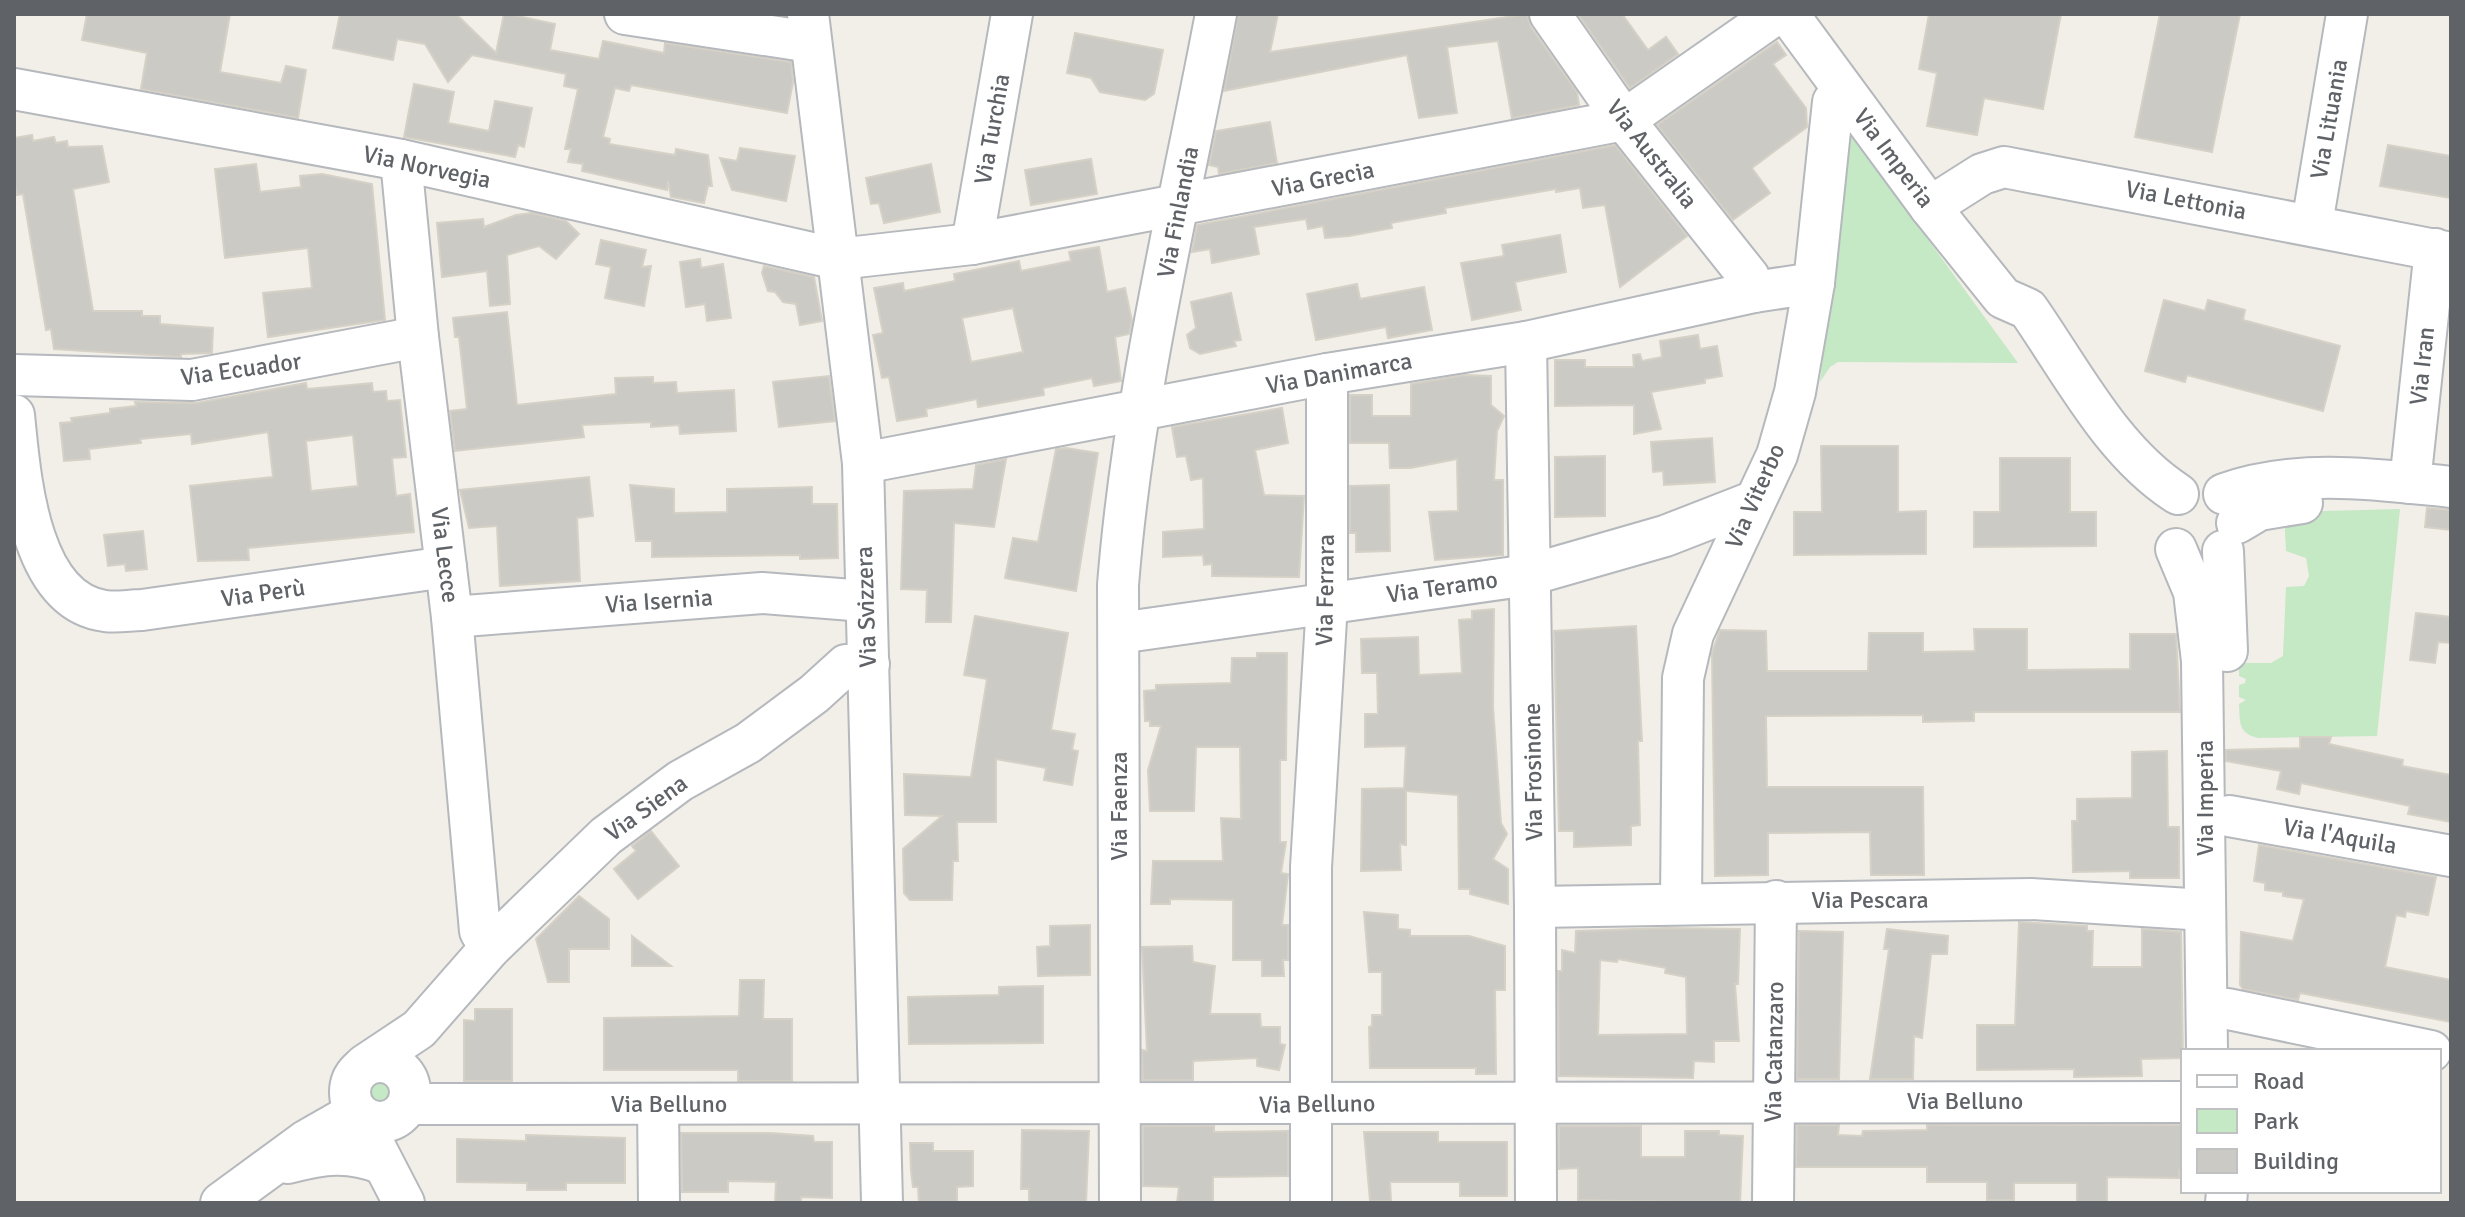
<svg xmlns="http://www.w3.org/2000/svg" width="2465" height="1217" font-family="Signika,sans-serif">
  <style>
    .green { fill: #c5e8c5 }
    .building { fill: #cccac5; stroke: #d6d1c6; stroke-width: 2; fill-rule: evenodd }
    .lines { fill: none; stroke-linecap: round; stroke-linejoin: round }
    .minor-casing { stroke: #b5b8bc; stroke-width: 44 }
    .minor { stroke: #fff; stroke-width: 40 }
    .labels { text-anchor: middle; stroke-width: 7; stroke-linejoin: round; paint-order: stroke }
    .street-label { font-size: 24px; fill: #5f6368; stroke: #fff }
  </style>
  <rect width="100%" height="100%" fill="#f1efe8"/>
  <g class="green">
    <polygon points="1851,134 2018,363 1838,362 1830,367 1820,382"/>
    <path d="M2400,509l-23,227 -119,2c-20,-5 -18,-15 -19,-34l7,-4 -7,-3v-12l6,-2 1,-4 -7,-3v-13h32l12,-7 3,-69 18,-1 5,-10 -3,-18 -20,-7 -2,-39z"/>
    <circle cx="380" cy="1093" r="20"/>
  </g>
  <g class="building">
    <polygon points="87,14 230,14 220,72 281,83 286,66 306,70 298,118 141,89 147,53 82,40"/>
    <polygon points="340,14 456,14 496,53 504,14 508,14 555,24 550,50 599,59 603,41 664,53 665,43 791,62 793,82 787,113 631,85 629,91 615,88 603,137 610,139 609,144 675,155 676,149 708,155 712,186 708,186 704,203 671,197 668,181 667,190 582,171 583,164 568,162 571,149 565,149 578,89 564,86 566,74 472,55 448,82 425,44 397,39 393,60 333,48"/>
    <polygon points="1238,14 1278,14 1270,52 1527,14 1531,27 1577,92 1579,105 1512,118 1498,41 1447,47 1457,113 1419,118 1407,55 1224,91"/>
    <polygon points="1578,14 1622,14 1648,50 1666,37 1678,54 1630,88"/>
    <polygon points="1929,14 2061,14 2043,109 1984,98 1977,135 1927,126 1937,73 1919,69"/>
    <polygon points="2160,14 2240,14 2212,152 2135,137"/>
    <polygon points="1075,33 1163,50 1154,94 1145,100 1100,92 1091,78 1067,73"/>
    <polygon points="1777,42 1786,55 1773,64 1806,108 1807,127 1752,168 1770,193 1733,220 1657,125"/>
    <polygon points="414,84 454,92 448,123 489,131 495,101 532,108 524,147 518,145 515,157 404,137"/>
    <polygon points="1270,122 1277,163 1219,174 1218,167 1209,165 1216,131"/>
    <polygon points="32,135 33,141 54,137 56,143 67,141 68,147 102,146 109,182 73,189 93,311 142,311 142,316 160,316 160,324 213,328 212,353 181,354 181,357 54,349 51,329 46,330 23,194 17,195 14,179 14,138"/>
    <polygon points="1615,145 1687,236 1620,287 1605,205 1583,208 1580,188 1556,192 1556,189 1445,208 1446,213 1391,223 1392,228 1349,236 1325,238 1323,226 1308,229 1306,219 1254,227 1259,254 1212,263 1210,249 1192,252 1197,225"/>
    <polygon points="2388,145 2451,156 2451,198 2380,186"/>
    <polygon points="740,148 795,156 786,201 732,190 720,158 737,161"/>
    <polygon points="1091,159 1097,194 1031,205 1025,170"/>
    <polygon points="256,164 260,192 301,187 300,176 322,174 372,184 385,320 268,337 263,293 312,288 308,248 225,258 215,169"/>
    <polygon points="931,164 940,212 884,223 879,203 871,204 866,178"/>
    <polygon points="532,213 566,221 579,234 556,259 539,246 507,255 510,304 490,306 487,271 442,277 437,223 483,219 484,227 516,215"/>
    <polygon points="1560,235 1566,272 1515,282 1521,310 1472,320 1461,263 1504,256 1502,245"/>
    <polygon points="601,240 646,250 642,267 651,266 644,306 605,298 611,267 596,264"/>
    <path d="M1099,247l8,45 18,-4 7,33 -3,13 -14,3 6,44 -27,5 -2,-8 -49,10 1,7 -66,12 -1,-8 -51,10 1,7 -30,5 -8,-44 -7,1 -9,-43 10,-2 -9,-45 29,-5 1,8 51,-10 -1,-7 65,-13 2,10 50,-10 -2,-9zM1013,308l10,44 -52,10 -9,-44z"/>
    <polygon points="700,259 701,268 723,264 731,318 707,321 705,304 686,307 680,262"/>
    <polygon points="764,266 814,277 822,321 800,325 796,304 783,302 775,292 768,291 762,273"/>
    <polygon points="1357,284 1360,299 1424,287 1432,330 1388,338 1386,327 1316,340 1307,294"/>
    <polygon points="1231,293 1241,340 1234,341 1236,346 1200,354 1190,348 1187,335 1196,328 1191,302"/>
    <polygon points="2164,300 2205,311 2208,300 2245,310 2243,320 2340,346 2323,411 2187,375 2185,382 2145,371"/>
    <polygon points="507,312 517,405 616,394 615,378 653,377 653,383 676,382 677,393 734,390 736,431 680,434 679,425 651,427 651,422 582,425 584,437 455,451 450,411 467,409 459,337 455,337 453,318"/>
    <polygon points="1698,335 1700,349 1717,346 1722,376 1705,379 1705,383 1651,392 1661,429 1634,434 1634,405 1555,406 1555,360 1585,360 1585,367 1634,367 1633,355 1640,354 1642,361 1662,357 1660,341"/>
    <polygon points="1464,375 1491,376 1491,405 1504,416 1497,431 1494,480 1503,480 1503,555 1435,560 1429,512 1458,511 1457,459 1411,468 1390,468 1389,443 1350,443 1350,395 1372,395 1372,416 1411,416 1411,384"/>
    <polygon points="829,376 835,421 779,427 773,382"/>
    <path d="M306,383l1,6 65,-6 1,9 13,-1 1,10 13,-1 6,57 -14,1 4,38 14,-2 4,38 -166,16 1,12 -51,1 -8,-75 83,-9 -5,-45 -76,12 -1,-10 -51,5 1,4 -52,6 1,10 -26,2 -4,-38 12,-1 -1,-4 39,-5v-4l26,-3 -1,-4 61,1zM353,435l5,51 -47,5 -5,-50z"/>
    <polygon points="1282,408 1288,443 1255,450 1264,495 1304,496 1299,577 1212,576 1212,564 1204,565 1203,555 1163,557 1163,532 1204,529 1203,478 1191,480 1186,456 1177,457 1172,427"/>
    <polygon points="1712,438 1715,482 1664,485 1663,471 1653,472 1651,442"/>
    <polygon points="1821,446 1898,446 1898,512 1926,511 1926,554 1794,555 1794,512 1822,512"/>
    <polygon points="1066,448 1098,453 1076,591 1005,578 1013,538 1038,542 1056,449"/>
    <polygon points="1605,456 1605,516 1555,517 1555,457"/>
    <polygon points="2000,458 2070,458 2070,512 2096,512 2096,546 1974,547 1974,512 2000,512"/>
    <polygon points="1006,459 994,527 954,523 951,622 926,622 927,590 901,589 904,491 973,489 976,465"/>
    <polygon points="589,477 593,516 577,518 580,581 500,586 497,526 469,528 460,490"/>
    <polygon points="630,485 674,489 674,513 727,512 727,489 812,487 812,504 837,504 838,558 800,559 800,555 652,557 652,541 636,541"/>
    <polygon points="1389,485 1390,551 1356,552 1356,533 1350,533 1350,486"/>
    <polygon points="2427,508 2451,510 2451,530 2425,527"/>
    <polygon points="143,531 147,569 126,571 125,564 108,566 104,535"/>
    <polygon points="1494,609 1493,706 1501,823 1507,834 1493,859 1508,869 1508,904 1470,894 1470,889 1459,889 1458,795 1406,791 1406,845 1400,844 1401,870 1361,871 1362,789 1404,788 1406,746 1365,747 1365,714 1378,714 1377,673 1362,673 1361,639 1418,637 1419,675 1462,673 1459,620 1472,619 1472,611"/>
    <polygon points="2416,613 2451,617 2451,643 2438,642 2435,663 2410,660"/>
    <polygon points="975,616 1068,633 1051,730 1075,734 1072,750 1078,751 1072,785 1044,780 1046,768 996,759 996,822 957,822 958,861 953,861 952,900 910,900 904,893 903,849 942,816 905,815 904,774 971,777 987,679 964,675"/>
    <polygon points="1636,626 1642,741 1638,741 1640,825 1631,826 1631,845 1574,847 1574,831 1559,831 1554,631"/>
    <polygon points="1974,629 2027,629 2027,670 2130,669 2130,634 2176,634 2180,712 1974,712 1974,721 1923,722 1923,715 1766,716 1767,787 1923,787 1924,875 1871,875 1870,832 1768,833 1768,875 1715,876 1712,653 1720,630 1766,631 1767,671 1868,671 1869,633 1923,633 1923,652 1975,651"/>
    <polygon points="1257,653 1287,653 1286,760 1280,760 1280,842 1286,842 1281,873 1288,874 1282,925 1288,925 1288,960 1283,960 1284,976 1262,976 1262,960 1233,960 1233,900 1170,899 1170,904 1151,904 1153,861 1223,861 1221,818 1241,819 1240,747 1196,747 1194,811 1150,811 1148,770 1161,726 1150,726 1150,721 1145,721 1144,691 1156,690 1156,685 1231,683 1232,658 1257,658"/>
    <polygon points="2300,737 2331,737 2329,744 2403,760 2402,766 2451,775 2451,822 2408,814 2410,806 2301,783 2299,794 2277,789 2281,771 2226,761 2226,750 2300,748"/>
    <polygon points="2167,751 2168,827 2179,827 2179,878 2130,878 2130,871 2073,872 2072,821 2077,821 2077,799 2132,798 2132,752"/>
    <polygon points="651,831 679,866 638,899 614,869 636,851 632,846"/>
    <polygon points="2259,845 2436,877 2428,915 2406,911 2405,917 2396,915 2385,967 2451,980 2451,1022 2300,993 2298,1000 2243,989 2240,985 2241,932 2293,941 2304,899 2283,896 2283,892 2265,890 2265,883 2254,881"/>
    <polygon points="579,896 609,919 609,949 569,949 569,982 548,982 536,939"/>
    <polygon points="1364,912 1398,915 1398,929 1410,930 1410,936 1469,936 1505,946 1505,990 1495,990 1496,1074 1476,1074 1476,1068 1370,1068 1369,1027 1372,1026 1372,1015 1382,1015 1382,972 1369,972"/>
    <polygon points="2019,922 2087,926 2087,931 2093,931 2092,967 2142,967 2142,929 2181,932 2183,1058 2141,1059 2142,1076 2074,1077 2074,1069 1977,1070 1977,1025 2015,1025"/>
    <polygon points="1090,925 1090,975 1038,976 1037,947 1050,946 1050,926"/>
    <path d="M1666,928l74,1 -2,55h-3l4,57h-25v21l-20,-1 -1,17 -134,-2 -1,-105h4v-21l13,3 1,-22zM1618,959l48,9 -1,5 21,4 1,57 -89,1 2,-75 17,2z"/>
    <polygon points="1887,929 1948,936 1947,954 1931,954 1922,1038 1914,1036 1913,1079 1870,1079 1889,949 1884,949"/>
    <polygon points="1799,931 1843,932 1839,1079 1797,1079"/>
    <polygon points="632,936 671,966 632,966"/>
    <polygon points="1192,946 1193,962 1215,966 1210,1014 1260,1014 1261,1027 1280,1027 1280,1044 1285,1045 1279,1070 1257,1066 1257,1058 1193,1061 1193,1080 1143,1080 1142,1050 1147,1051 1142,947"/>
    <polygon points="740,980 764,980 763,1019 792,1019 792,1081 738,1081 738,1070 604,1070 604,1018 739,1016"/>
    <polygon points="1043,986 1043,1043 909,1044 908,997 999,995 999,987"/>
    <polygon points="475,1009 512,1009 512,1081 464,1081 464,1020 475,1021"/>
    <polygon points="1797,1125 1839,1125 1838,1135 1862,1136 1863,1131 1927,1130 1927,1125 2183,1125 2183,1171 2179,1170 2179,1178 2107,1177 2107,1203 2077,1203 2077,1183 2014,1183 2014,1200 1987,1200 1987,1182 1927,1182 1927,1167 1796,1167"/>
    <polygon points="1143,1126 1214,1126 1214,1132 1288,1131 1288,1176 1213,1177 1213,1203 1177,1203 1179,1187 1143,1186"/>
    <polygon points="1559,1126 1641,1126 1641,1157 1685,1157 1685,1131 1719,1131 1719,1135 1743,1136 1740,1203 1578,1200 1578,1168 1559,1169"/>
    <polygon points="1022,1130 1089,1131 1086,1203 1029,1203 1029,1189 1021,1189"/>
    <polygon points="1364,1132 1438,1132 1438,1142 1507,1142 1507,1196 1460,1196 1460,1182 1390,1182 1391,1201 1370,1201"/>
    <polygon points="681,1133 771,1133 813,1136 814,1142 832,1142 832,1198 801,1197 801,1203 775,1203 776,1182 728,1181 728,1192 682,1192"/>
    <polygon points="526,1135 625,1138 625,1183 566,1183 566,1190 527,1190 527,1183 457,1182 457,1139 526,1141"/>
    <polygon points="910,1143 933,1143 933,1151 973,1151 973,1186 957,1187 957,1203 919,1203 918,1187 913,1187 911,1171"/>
  </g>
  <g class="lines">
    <g class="minor-casing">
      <g id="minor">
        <polyline points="625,14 811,42"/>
        <polyline points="808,14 863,463 882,1203"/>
        <polyline points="1550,14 1624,120 1749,277 1754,292"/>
        <path d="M1788,14l142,193 73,91 25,11c44,63 84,143 150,185"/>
        <polyline points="14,89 401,160 838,259 972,244 1624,120 1776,14"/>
        <polyline points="401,160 418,337 452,617 480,931 490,948"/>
        <polyline points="1930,207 1982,174 2004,167 2451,253"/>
        <polyline points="2312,224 2347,14"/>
        <polyline points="972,244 1012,14"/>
        <polyline points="1526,342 1535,907 1536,1203"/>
        <polyline points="14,375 192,380 418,337"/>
        <path d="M14,415c6,58 14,186 91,196 12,2 25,-1 37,-1l304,-43"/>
        <polyline points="863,463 1327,374 1526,342 1754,292 1814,283"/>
        <polyline points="2410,483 2435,249"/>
        <path d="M2224,494c74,-26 151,-15 227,-7"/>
        <polyline points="2237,523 2259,510 2302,503"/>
        <polyline points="2176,549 2194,592 2202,661 2207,1051"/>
        <polyline points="2223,551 2227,651"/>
        <polyline points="452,617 762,593 865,601"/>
        <polyline points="1119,633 1529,575 1665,536 1755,501"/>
        <polyline points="2229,816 2451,856"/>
        <polyline points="1681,902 1683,678 1693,634 1777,455 1795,392 1814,283 1833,102 1845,93"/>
        <polyline points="1535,907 2031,899 2205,910"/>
        <polyline points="2228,1009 2431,1051"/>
        <circle cx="380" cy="1092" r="30"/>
        <polyline points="365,1065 419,1029 490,948 606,836 680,781 748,743 814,694 846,665 869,664"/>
        <polyline points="408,1104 2183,1102"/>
        <polyline points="658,1104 659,1203"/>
        <polyline points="371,1139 404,1203"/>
        <path d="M288,1163c35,-9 60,-13 95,1"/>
        <polyline points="221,1203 307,1140 356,1112"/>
        <path d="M1120,1203l-2,-618c15,-191 62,-382 98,-571"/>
        <polyline points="1311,1203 1311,867 1327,603 1327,374"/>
        <polyline points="1773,1203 1776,901"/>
        <polyline points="2226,1203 2227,1191"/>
      </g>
    </g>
    <use href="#minor" class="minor"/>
  </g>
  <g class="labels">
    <g class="street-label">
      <text transform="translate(2329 119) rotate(-80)" y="8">Via Lituania</text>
      <text transform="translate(992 129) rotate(-80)" y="8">Via Turchia</text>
      <text transform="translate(1652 154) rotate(52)" y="8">Via Australia</text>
      <text transform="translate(1894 158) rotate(53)" y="8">Via Imperia</text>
      <text transform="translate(427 167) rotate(12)" y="8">Via Norvegia</text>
      <text transform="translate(1323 179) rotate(-11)" y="8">Via Grecia</text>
      <text transform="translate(2186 200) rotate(11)" y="8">Via Lettonia</text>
      <text transform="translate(1178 212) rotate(-79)" y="8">Via Finlandia</text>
      <text transform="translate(2422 366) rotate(-84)" y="8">Via Iran</text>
      <text transform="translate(241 369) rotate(-8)" y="8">Via Ecuador</text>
      <text transform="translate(1339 373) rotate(-10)" y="8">Via Danimarca</text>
      <text transform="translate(1755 496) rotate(-66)" y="8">Via Viterbo</text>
      <text transform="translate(445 555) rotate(83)" y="8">Via Lecce</text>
      <text transform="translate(1442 587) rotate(-8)" y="8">Via Teramo</text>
      <text transform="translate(1325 590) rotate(-89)" y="8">Via Ferrara</text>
      <text transform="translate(263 593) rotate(-8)" y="8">Via Perù</text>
      <text transform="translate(659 601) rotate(-4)" y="8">Via Isernia</text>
      <text transform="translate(866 607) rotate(-92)" y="8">Via Svizzera</text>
      <text transform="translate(1533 772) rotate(-91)" y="8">Via Frosinone</text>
      <text transform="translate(2205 798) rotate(-90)" y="8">Via Imperia</text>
      <text transform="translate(1119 806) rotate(-90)" y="8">Via Faenza</text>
      <text transform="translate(646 808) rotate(-36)" y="8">Via Siena</text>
      <text transform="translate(2340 836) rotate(10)" y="8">Via l'Aquila</text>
      <text x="1870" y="908">Via Pescara</text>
      <text transform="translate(1774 1052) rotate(-89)" y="8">Via Catanzaro</text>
      <text x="1965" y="1109">Via Belluno</text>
      <text x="669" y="1112">Via Belluno</text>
      <text transform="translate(1317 1104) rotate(-1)" y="8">Via Belluno</text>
    </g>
  </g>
  <rect width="2465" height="1217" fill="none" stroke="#5f6368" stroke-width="32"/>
  <rect x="2181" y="1049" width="260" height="144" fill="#ffffff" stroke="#bfc1c3" stroke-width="2"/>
  <rect x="2197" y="1075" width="40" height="12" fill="#ffffff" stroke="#bfc1c3" stroke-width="2"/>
  <text x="2253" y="1089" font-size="24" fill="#5f6368">Road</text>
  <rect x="2197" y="1109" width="40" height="24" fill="#c5e8c5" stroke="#bfc1c3" stroke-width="2"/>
  <text x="2253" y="1129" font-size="24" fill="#5f6368">Park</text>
  <rect x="2197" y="1149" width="40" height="24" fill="#cccac5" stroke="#bfc1c3" stroke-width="2"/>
  <text x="2253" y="1169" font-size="24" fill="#5f6368">Building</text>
</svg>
